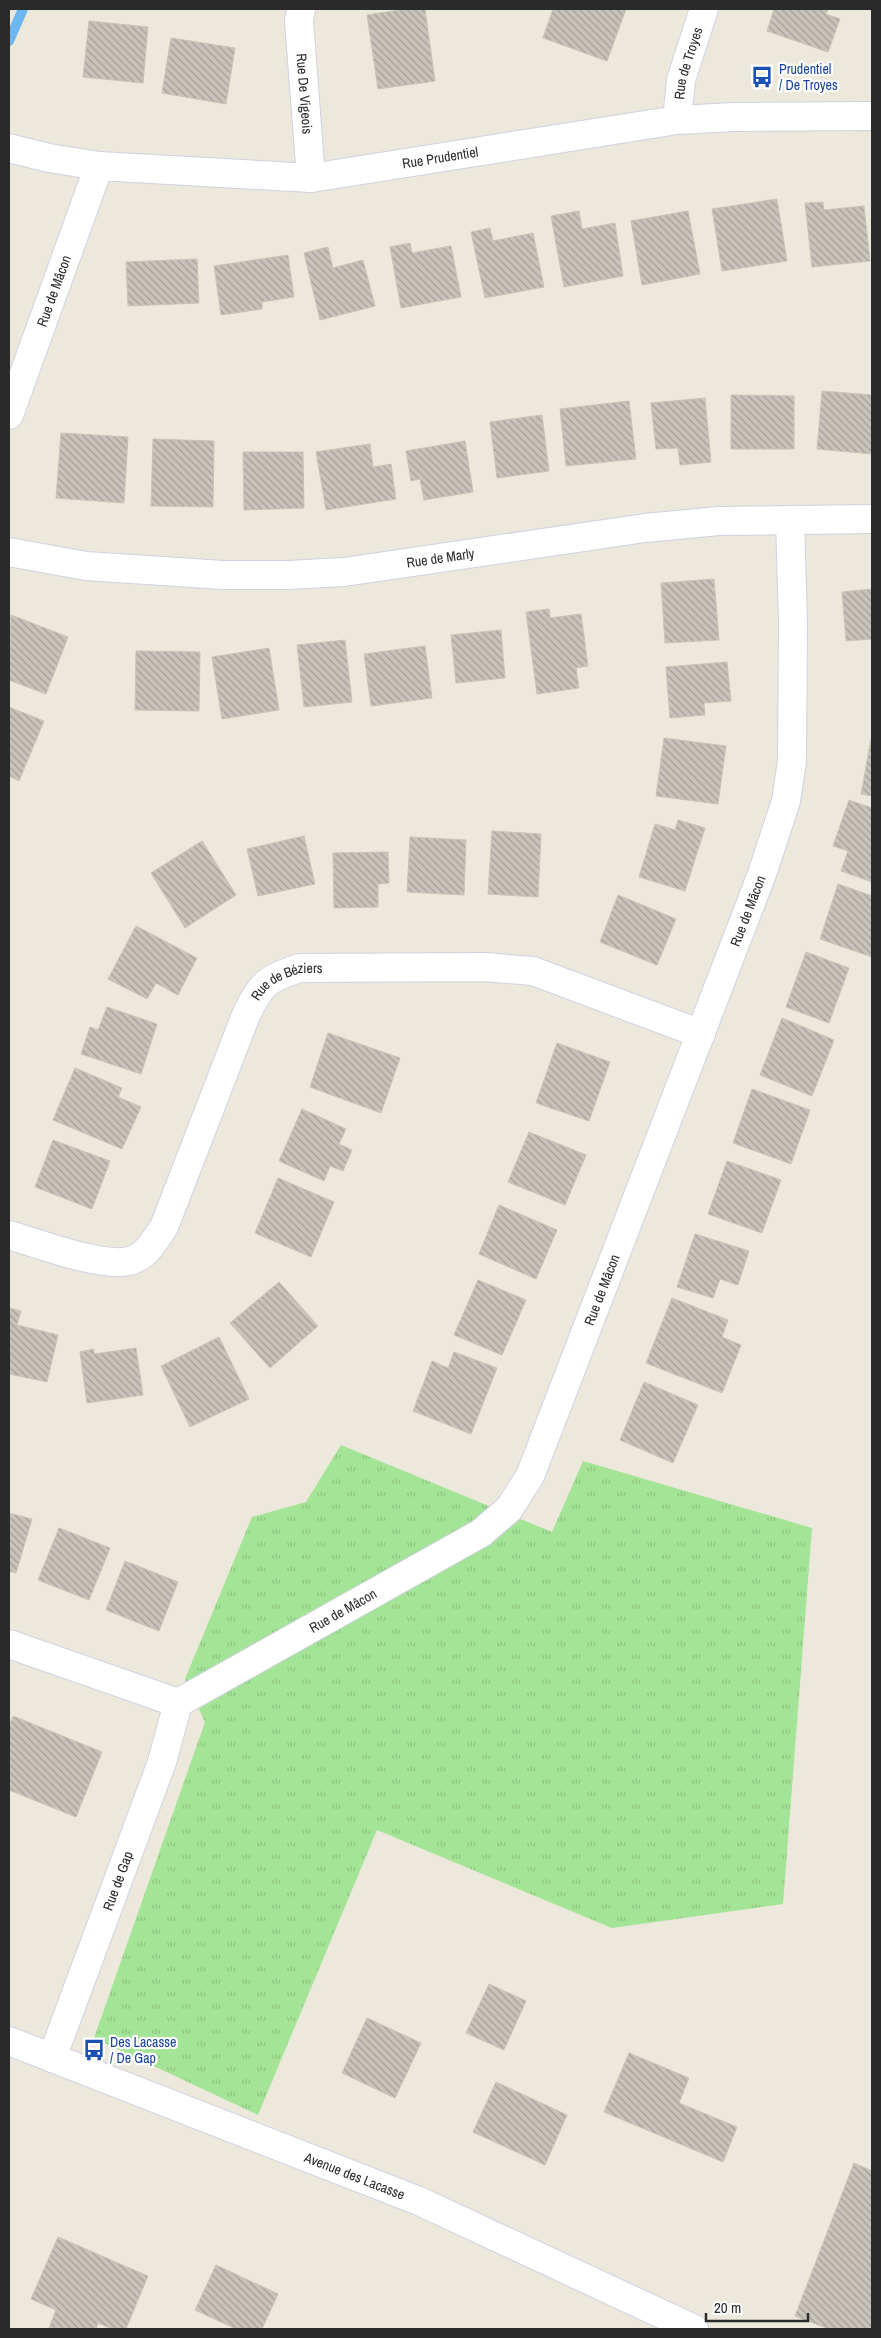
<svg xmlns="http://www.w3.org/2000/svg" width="881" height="2338" font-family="'Archivo Narrow',sans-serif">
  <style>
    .grass { fill: url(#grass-tufts) }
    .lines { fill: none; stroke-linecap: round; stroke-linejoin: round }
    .stream { stroke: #6cb7f1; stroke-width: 10 }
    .building { fill: url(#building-back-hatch); stroke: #c8c4b5 }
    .minor-casing { stroke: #d1d1e3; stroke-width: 30 }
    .minor { stroke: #fff; stroke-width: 28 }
    .labels { text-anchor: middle; stroke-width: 4.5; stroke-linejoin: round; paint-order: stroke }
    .street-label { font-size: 14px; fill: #2a2a2a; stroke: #fff }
    .transit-label { font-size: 14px; fill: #164399; stroke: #fff; text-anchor: start }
  </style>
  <defs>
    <pattern id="grass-tufts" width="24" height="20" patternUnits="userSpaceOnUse" patternTransform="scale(1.25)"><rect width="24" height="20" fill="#a4e496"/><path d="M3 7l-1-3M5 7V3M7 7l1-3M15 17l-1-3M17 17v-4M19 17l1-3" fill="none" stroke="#8dc481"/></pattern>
    <pattern id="building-back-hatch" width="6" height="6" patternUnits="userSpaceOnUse" patternTransform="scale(1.25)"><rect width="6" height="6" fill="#c8c4bb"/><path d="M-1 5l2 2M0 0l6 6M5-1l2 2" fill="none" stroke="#a39f98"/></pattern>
  </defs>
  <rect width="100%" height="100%" fill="#ece8db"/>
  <polygon class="grass" points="341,1445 552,1532 583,1461 812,1528 783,1904 612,1928 377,1830 258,2115 94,2038 205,1722 185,1679 252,1517 306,1502"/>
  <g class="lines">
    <polyline class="stream" points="9,41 23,9"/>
  </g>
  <g class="building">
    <polygon points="407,9 425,9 435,81 378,89 367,15"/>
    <polygon points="553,9 626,9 607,61 543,38"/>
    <polygon points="774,9 828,9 826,14 840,19 828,52 767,31"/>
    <polygon points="89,21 148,27 143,83 83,77"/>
    <polygon points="171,38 235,48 226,104 162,93"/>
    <polygon points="777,199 787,261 722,271 712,209"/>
    <polygon points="823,202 824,210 864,206 870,261 812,267 805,203"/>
    <polygon points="579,211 582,229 615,223 623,276 564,287 551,216"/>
    <polygon points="688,211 700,274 642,285 631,221"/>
    <polygon points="490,228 493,241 533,233 544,287 485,298 471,232"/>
    <polygon points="410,243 412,253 451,246 461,297 401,308 390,247"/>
    <polygon points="328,247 333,268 363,260 375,306 320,320 304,253"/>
    <polygon points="288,255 294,297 262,302 262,309 221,315 214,266"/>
    <polygon points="197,259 199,303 128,306 126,262"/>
    <polygon points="822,391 872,395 872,454 817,449"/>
    <polygon points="731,395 794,396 794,449 731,449"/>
    <polygon points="705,398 711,462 680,465 678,448 656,449 651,403"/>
    <polygon points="629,401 636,459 566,466 560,409"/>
    <polygon points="542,415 549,471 497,478 490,422"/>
    <polygon points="61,433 128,437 124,503 56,498"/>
    <polygon points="153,439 214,441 213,507 151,506"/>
    <polygon points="465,441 473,492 424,500 420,479 411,481 406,451"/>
    <polygon points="370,444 373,467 391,464 396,499 326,510 316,452"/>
    <polygon points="243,452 303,452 304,508 244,510"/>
    <polygon points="714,579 719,640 665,643 661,583"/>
    <polygon points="872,589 872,639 846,641 842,592"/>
    <polygon points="549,609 550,618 581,614 588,666 576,668 579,688 537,694 526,612"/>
    <polygon points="11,615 68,637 46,694 9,680"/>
    <polygon points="501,630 505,678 456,683 451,635"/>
    <polygon points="345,640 352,702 304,707 297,645"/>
    <polygon points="425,646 432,698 371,706 364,654"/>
    <polygon points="269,648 279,710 222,719 212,657"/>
    <polygon points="136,651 200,652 199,711 135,710"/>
    <polygon points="727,662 731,701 704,703 705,715 670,718 666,667"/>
    <polygon points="9,707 44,721 19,781 9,776"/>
    <polygon points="664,738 726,746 718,804 656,796"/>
    <polygon points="871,739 872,739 872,796 861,794"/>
    <polygon points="849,800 872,808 872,882 841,871 848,851 833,846"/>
    <polygon points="678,820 705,828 685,891 639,877 655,824 675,830"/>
    <polygon points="492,831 541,834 538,897 488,894"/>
    <polygon points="304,836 315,884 258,896 247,849"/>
    <polygon points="410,837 466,840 464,895 407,892"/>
    <polygon points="202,841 236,895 185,928 151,873"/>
    <polygon points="388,852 389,883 378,884 378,907 334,908 333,853"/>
    <polygon points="838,884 872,896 872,957 820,939"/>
    <polygon points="618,895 676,919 657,965 600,942"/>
    <polygon points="136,926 197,958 178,995 156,983 147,999 108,979"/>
    <polygon points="806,952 849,968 829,1023 786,1007"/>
    <polygon points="107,1007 157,1024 141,1074 81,1054 90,1027 98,1030"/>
    <polygon points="782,1018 834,1040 812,1096 760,1075"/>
    <polygon points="328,1033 400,1058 381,1113 310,1087"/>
    <polygon points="557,1043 610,1062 589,1121 536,1103"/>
    <polygon points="75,1068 122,1088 118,1097 141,1107 122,1149 53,1120"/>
    <polygon points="752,1089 810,1110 791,1164 733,1143"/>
    <polygon points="302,1109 346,1129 339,1144 352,1150 343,1171 330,1166 324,1181 279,1161"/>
    <polygon points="529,1132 586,1155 565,1205 508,1182"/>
    <polygon points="53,1140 110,1161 92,1209 35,1187"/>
    <polygon points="727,1161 781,1180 762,1233 708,1214"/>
    <polygon points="278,1178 334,1202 311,1257 255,1233"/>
    <polygon points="499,1205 557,1230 536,1279 479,1254"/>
    <polygon points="695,1234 749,1251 738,1285 720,1279 713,1298 677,1287"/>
    <polygon points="478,1280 526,1300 502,1355 454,1335"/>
    <polygon points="279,1282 318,1326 270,1368 230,1323"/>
    <polygon points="672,1298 728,1320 722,1337 741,1345 722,1393 646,1363"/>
    <polygon points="9,1308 21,1311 17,1325 58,1335 47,1382 9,1374"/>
    <polygon points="219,1337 249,1399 190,1427 161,1366"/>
    <polygon points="136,1348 143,1395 87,1403 80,1352 94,1349 94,1354"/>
    <polygon points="454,1352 497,1368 471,1434 413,1411 432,1361 448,1368"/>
    <polygon points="644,1382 698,1405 673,1463 620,1440"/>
    <polygon points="9,1513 32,1519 16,1573 9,1571"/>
    <polygon points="59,1528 110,1548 89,1600 38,1580"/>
    <polygon points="125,1561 178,1582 159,1631 106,1610"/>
    <polygon points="13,1716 102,1752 76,1817 9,1790 9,1726"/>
    <polygon points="489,1984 526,2001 504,2050 466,2033"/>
    <polygon points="367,2018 421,2043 395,2098 342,2073"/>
    <polygon points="629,2053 689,2078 679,2103 737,2127 723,2162 604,2112"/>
    <polygon points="496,2082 567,2115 545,2165 473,2132"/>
    <polygon points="854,2163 872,2171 872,2329 829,2329 795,2316"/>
    <polygon points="58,2237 148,2276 126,2329 112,2329 98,2323 96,2329 49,2328 56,2310 31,2299"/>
    <polygon points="216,2265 278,2294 262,2329 236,2329 195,2310"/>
  </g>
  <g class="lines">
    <g class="minor-casing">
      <g id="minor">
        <path id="s1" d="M301,9l-2,12 12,157"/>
        <path id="s2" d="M677,120l4,-40 23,-71"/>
        <path id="s3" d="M9,148l40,10 50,8 212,12 366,-58 57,-3 138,-1"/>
        <path id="s4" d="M9,415l90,-249"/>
        <path id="s5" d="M9,552l77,14 137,9h65l56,-3 301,-44 74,-7 153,-2"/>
        <path id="s6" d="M9,1235c28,8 93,33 120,26 17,-4 26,-21 35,-34l82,-212c15,-31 21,-37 54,-47l184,-1 49,4 168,63"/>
        <path id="s7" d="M9,1644l169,59 303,-170 28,-24 21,-33 232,-602 24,-73 6,-40 1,-138 -3,-103"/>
        <path id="s8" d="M9,2041l410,160 275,128"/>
        <path id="s9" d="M52,2058l110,-296 16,-59"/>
      </g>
    </g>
    <use href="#minor" class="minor"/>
  </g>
  <defs>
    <g id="bus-bare" transform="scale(1.725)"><path d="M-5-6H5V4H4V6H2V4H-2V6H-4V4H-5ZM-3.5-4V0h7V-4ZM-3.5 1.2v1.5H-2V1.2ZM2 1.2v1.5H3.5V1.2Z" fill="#1a4fb4" stroke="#fff" stroke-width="2.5" paint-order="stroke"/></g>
  </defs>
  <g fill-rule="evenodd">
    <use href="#bus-bare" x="762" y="77"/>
    <use href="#bus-bare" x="94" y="2050"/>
  </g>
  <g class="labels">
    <g class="street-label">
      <text dy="5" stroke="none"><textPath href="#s2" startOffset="58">Rue de Troyes</textPath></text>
      <text dy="5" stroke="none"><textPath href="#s1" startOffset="85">Rue De Vigeois</textPath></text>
      <text dy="5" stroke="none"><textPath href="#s3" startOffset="435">Rue Prudentiel</textPath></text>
      <text dy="5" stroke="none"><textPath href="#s4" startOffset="132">Rue de Mâcon</textPath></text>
      <text dy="5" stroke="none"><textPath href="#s5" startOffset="434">Rue de Marly</textPath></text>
      <text dy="5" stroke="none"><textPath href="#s7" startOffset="1208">Rue de Mâcon</textPath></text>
      <text dy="5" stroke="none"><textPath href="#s6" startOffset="459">Rue de Béziers</textPath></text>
      <text dy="5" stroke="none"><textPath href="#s7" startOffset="802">Rue de Mâcon</textPath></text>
      <text dy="5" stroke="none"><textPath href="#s7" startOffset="368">Rue de Mâcon</textPath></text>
      <text dy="5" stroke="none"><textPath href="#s9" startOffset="189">Rue de Gap</textPath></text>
      <text dy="5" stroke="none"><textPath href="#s8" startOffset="371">Avenue des Lacasse</textPath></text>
    </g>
    <g class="transit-label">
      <text x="779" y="74">Prudentiel<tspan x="779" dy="16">/ De Troyes</tspan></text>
      <text x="110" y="2047">Des Lacasse<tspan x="110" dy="16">/ De Gap</tspan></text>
    </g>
  </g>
  <rect width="881" height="2338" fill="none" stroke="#2a2a2a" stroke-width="20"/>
  <path d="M706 2313v8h102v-8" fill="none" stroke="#2a2a2a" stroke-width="2.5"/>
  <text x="714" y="2313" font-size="15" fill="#2a2a2a" stroke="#ffffff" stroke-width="4" paint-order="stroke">20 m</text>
</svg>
